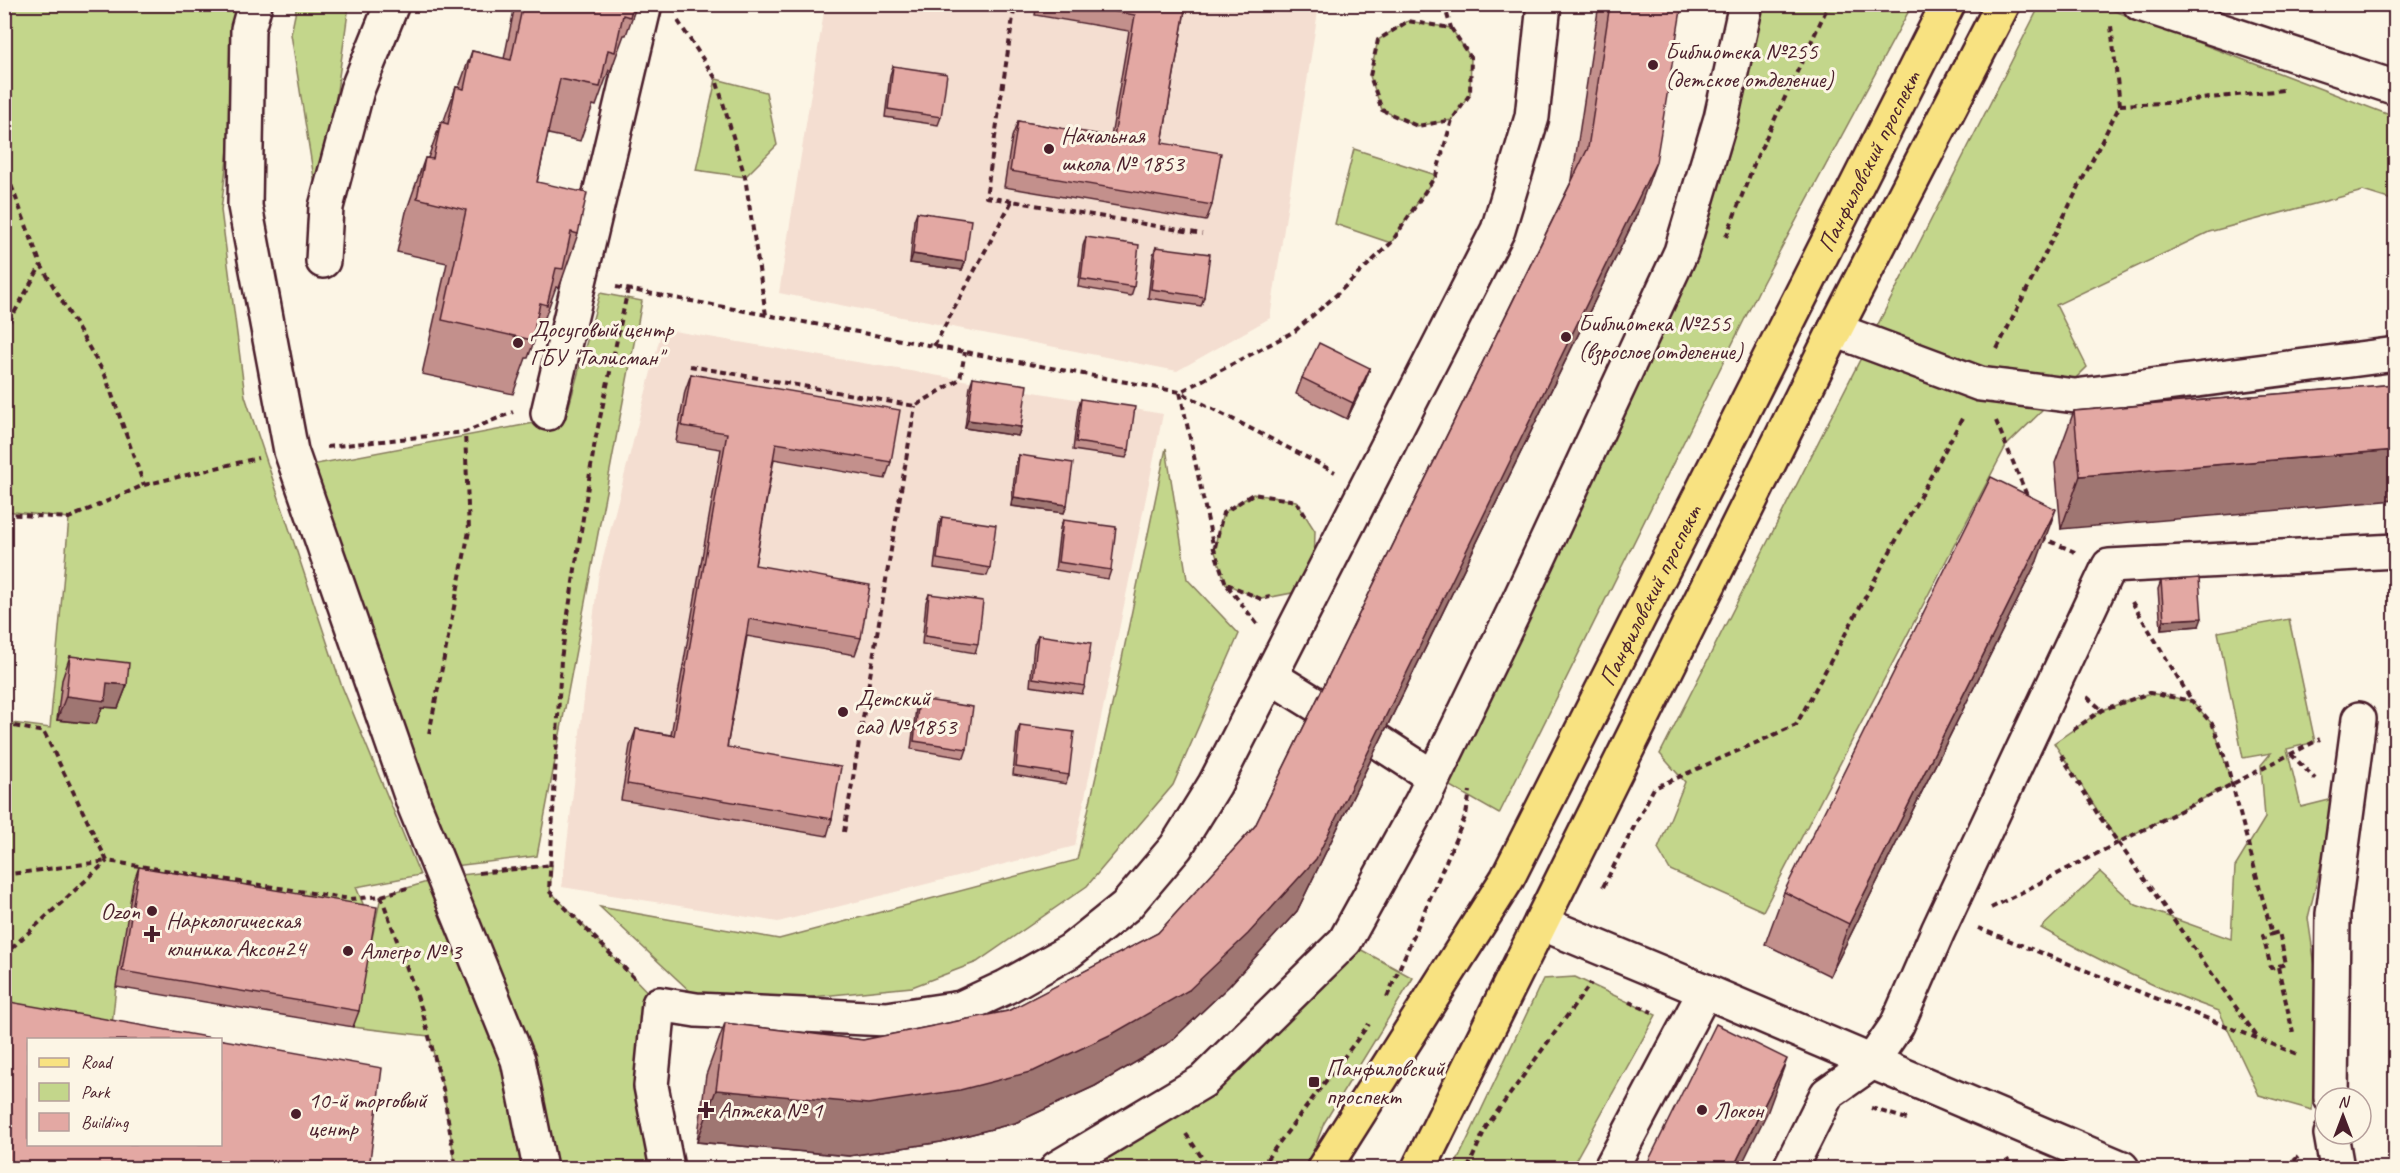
<svg xmlns="http://www.w3.org/2000/svg" width="2400" height="1173" font-family="Caveat,sans-serif">
  <style>
    .built { fill: #f4ded1 }
    .green { fill: #c3d68b; stroke: #867a5b; stroke-width: 1.5 }
    .lines { fill: none; stroke-linecap: round; stroke-linejoin: round }
    .minor-casing { stroke: #4a1f2b; stroke-width: 38 }
    .major-casing { stroke: #4a1f2b; stroke-width: 38 }
    .path { stroke: #4a1f2b; stroke-width: 4; stroke-dasharray: 6 4.5; stroke-linecap: butt }
    .minor { stroke: #fcf5e5; stroke-width: 33 }
    .major { stroke: #f8e281; stroke-width: 33 }
    .wall { fill: #c3908c; stroke: #4a1f2b; stroke-width: 1.5 }
    .shaded-wall { fill: #9f7672; stroke: #4a1f2b; stroke-width: 1.5 }
    .building { fill: #e3a8a3; stroke: #4a1f2b; stroke-width: 1.5; fill-rule: evenodd }
    .poi-dot { fill: #4a1f2b; stroke: #fcf5e5; stroke-width: 2 }
    .labels { text-anchor: middle; stroke-width: 6; stroke-linejoin: round; paint-order: stroke }
    .poi-label { font-size: 24px; fill: #4a1f2b; stroke: #fcf5e5; text-anchor: start }
    .street-label { font-size: 24px; fill: #4a1f2b; stroke: #fcf5e5 }
  </style>
  <rect width="100%" height="100%" fill="#fcf5e5"/>
  <filter id="ink" filterUnits="userSpaceOnUse"><feTurbulence type="fractalNoise" baseFrequency=".0167" numOctaves="2"/><feDisplacementMap in="SourceGraphic" scale="12" xChannelSelector="R" yChannelSelector="G"/><feConvolveMatrix kernelMatrix="1 2 1 2 8 2 1 2 1" color-interpolation-filters="sRGB"/></filter>
  <g filter="url(#ink)">
    <g class="built">
      <polygon points="825,5 1319,5 1270,318 1177,371 779,293"/>
      <polygon points="662,329 1163,414 1075,846 778,922 562,887 598,578"/>
    </g>
    <g class="green">
      <polygon points="5,5 249,5 242,29 221,210 245,396 341,684 420,875 356,887 371,923 116,987 111,1034 5,1018 5,722 50,728 69,518 5,511"/>
      <polygon points="297,5 349,5 329,148 317,197 291,34"/>
      <polygon points="1728,5 1912,5 1763,282 1499,814 1427,773 1710,175"/>
      <polygon points="2040,5 2099,5 2395,117 2395,201 2363,191 2209,232 2056,305 2087,367 2006,446 1763,911 1670,870 1658,849 1685,782 1660,754"/>
      <polygon points="1408,21 1451,28 1471,58 1470,94 1452,120 1417,126 1382,110 1370,76 1378,40"/>
      <polygon points="716,79 766,92 777,145 745,177 696,170"/>
      <polygon points="1354,149 1436,175 1391,243 1335,224"/>
      <polygon points="600,293 642,301 537,856 446,867 311,465 566,417"/>
      <polygon points="1166,448 1187,579 1239,634 1173,785 1087,886 977,962 912,987 802,998 693,994 600,907 779,939 1077,860 1115,692"/>
      <polygon points="1253,494 1296,501 1315,531 1314,567 1297,592 1261,599 1226,584 1214,549 1223,513"/>
      <path d="M2289,619l26,123 -28,7 14,58 36,-9 -29,120 11,76 -7,116 -53,-15 -40,-84c-62,-22 -120,-50 -178,-83l59,-56 36,33 95,34 4,-72 30,-49 -4,-53 10,-12 -28,5 -25,-126z"/>
      <polygon points="2150,693 2192,701 2213,725 2232,784 2118,842 2054,743 2102,710"/>
      <polygon points="552,865 550,891 659,1004 667,1168 456,1168 443,1089 429,1036 353,1027 381,896 443,877"/>
      <polygon points="1345,941 1413,978 1324,1123 1307,1168 1057,1168 1202,1079"/>
      <polygon points="1575,977 1656,1015 1571,1168 1454,1168 1543,979"/>
    </g>
    <g class="lines">
      <g class="minor-casing">
        <g id="minor">
          <polyline points="255,4 248,29 245,206 291,451 415,807 518,1060 540,1168"/>
          <polyline points="2140,4 2396,88"/>
          <polyline points="323,261 326,207 357,90 392,4"/>
          <polyline points="1835,330 1980,384 2075,396 2396,354"/>
          <polyline points="548,413 645,4"/>
          <polyline points="1270,676 1320,707"/>
          <polyline points="1379,742 1433,777"/>
          <polyline points="1541,923 1705,991 2122,1168"/>
          <polyline points="2331,1098 2333,914 2359,719"/>
          <polyline points="2331,1134 2337,1168"/>
          <polyline points="667,1168 651,1086 659,1004 696,1010 887,1019 961,1008 1006,987 1070,951 1126,906 1176,847 1215,784 1498,230 1532,117 1544,4"/>
          <polyline points="1057,1168 1203,1081 1345,941 1421,803 1445,754 1517,605 1681,252 1721,118 1746,4"/>
          <polyline points="1611,1168 1705,991"/>
          <polyline points="1790,1168 1827,1094 1871,1063 1897,1025 1938,931 2109,566 2396,551"/>
        </g>
      </g>
      <g class="major-casing">
        <g id="major">
          <path id="s1" d="M1324,1168l183,-289 441,-875"/>
          <polyline points="1419,1168 1835,330 2003,4"/>
        </g>
      </g>
      <g class="path">
        <polyline points="1444,4 1451,28"/>
        <polyline points="678,21 716,79 745,177 766,315"/>
        <polyline points="2120,105 2165,103 2283,90"/>
        <polyline points="4,166 41,265 105,375 144,485"/>
        <polyline points="4,194 14,194"/>
        <polyline points="1012,201 986,197 1015,4"/>
        <polyline points="1726,237 1756,159 1829,4"/>
        <polyline points="616,287 1180,392 1335,472"/>
        <polyline points="628,289 595,441 561,659 549,891 635,979"/>
        <polyline points="4,331 41,265"/>
        <polyline points="934,346 1012,201 1202,234"/>
        <polyline points="1997,349 2120,105 2111,26"/>
        <polyline points="690,366 915,406 960,379 965,352"/>
        <polyline points="1996,421 2028,498"/>
        <polyline points="327,447 465,432 513,412"/>
        <polyline points="4,514 69,518 144,485 258,458"/>
        <polyline points="2043,535 2045,539 2075,552"/>
        <polyline points="1215,547 1223,513 1253,494 1296,501 1308,520"/>
        <polyline points="1227,584 1261,599 1270,597"/>
        <polyline points="2132,602 2192,701"/>
        <polyline points="1257,624 1226,584 1214,549 1180,392 1295,331 1334,297 1391,243 1436,175 1452,120 1470,94 1471,58 1451,28 1408,21 1378,40 1370,76 1382,110 1417,126 1452,120"/>
        <polyline points="2087,697 2102,710"/>
        <polyline points="4,724 44,732 107,861 350,899 381,896 410,887"/>
        <polyline points="2073,730 2102,710 2150,693 2192,701 2213,725 2226,761 2272,934 2279,932 2286,964 2271,968 2263,936 2272,934"/>
        <polyline points="429,734 469,531 465,432"/>
        <polyline points="2291,754 2315,779"/>
        <polyline points="2061,755 2097,813 2258,1038"/>
        <polyline points="844,832 915,406"/>
        <polyline points="479,873 552,865"/>
        <polyline points="4,875 107,861"/>
        <polyline points="1603,887 1654,788 1796,725 1964,415"/>
        <polyline points="381,896 422,1010 443,1089 456,1168"/>
        <polyline points="1991,908 2320,739"/>
        <polyline points="1978,928 2297,1054"/>
        <polyline points="4,955 107,861"/>
        <polyline points="2278,967 2293,1033"/>
        <polyline points="1387,997 1466,815 1470,791"/>
        <polyline points="1629,1002 1652,1012"/>
        <polyline points="1871,1108 1910,1120"/>
        <polyline points="1186,1134 1209,1168"/>
        <polyline points="2007,1159 2013,1168"/>
        <polyline points="1260,1168 1369,1024"/>
        <polyline points="1468,1168 1486,1127 1591,983"/>
        <polyline points="2286,1168 2298,1157"/>
      </g>
      <use href="#minor" class="minor"/>
      <use href="#major" class="major"/>
    </g>
    <g class="wall">
      <polygon points="488,4 637,4 626,35 624,35 611,70 609,70 596,106 593,105 580,141 548,134 537,182 578,234 559,288 556,287 543,323 541,322 528,358 526,358 513,394 422,374 447,263 397,252 406,212 425,158 428,158 441,122 443,123 456,87 459,87 472,51 504,59 514,10"/>
      <polygon points="1037,4 1186,4 1162,143 1212,205 1206,221 1004,187 1012,137 1018,121 1111,137 1129,31 1035,15"/>
      <polygon points="1599,4 1682,4 1637,214 1297,911 1229,986 1170,1042 1095,1086 1015,1123 941,1142 849,1156 697,1142 706,1075 725,1023 863,1040 1008,1011 1158,933 1255,826 1572,180"/>
      <polygon points="893,66 941,117 938,125 885,117 890,75"/>
      <polygon points="917,212 965,262 962,270 910,263 914,220"/>
      <polygon points="1086,237 1134,287 1131,296 1078,287 1083,246"/>
      <polygon points="1156,247 1204,297 1201,306 1148,298 1153,255"/>
      <polygon points="1370,368 1364,384 1347,419 1296,394 1302,378"/>
      <polygon points="691,374 891,462 885,479 774,459 755,565 861,638 855,655 747,636 727,747 832,819 827,836 621,800 630,746 636,729 671,735 721,449 676,442 685,391"/>
      <polygon points="973,377 1021,427 1018,436 965,428 970,386"/>
      <polygon points="2396,384 2061,529 2055,463 2074,411"/>
      <polygon points="1081,399 1129,450 1126,458 1073,450 1078,408"/>
      <polygon points="1019,455 1067,505 1064,513 1011,506 1016,463"/>
      <polygon points="942,517 990,568 987,576 934,568 939,525"/>
      <polygon points="1063,520 1111,570 1108,579 1055,570 1060,528"/>
      <polygon points="2037,561 1830,976 1765,944 1784,892"/>
      <polygon points="2161,581 2199,626 2161,629 2158,589"/>
      <polygon points="929,594 978,644 975,653 922,644 926,602"/>
      <polygon points="1038,635 1085,686 1082,694 1030,686 1034,644"/>
      <polygon points="70,656 127,685 118,708 102,707 96,724 57,720 62,680"/>
      <polygon points="919,699 967,749 964,758 911,749 916,708"/>
      <polygon points="1020,725 1069,775 1066,784 1013,775 1017,733"/>
      <polygon points="139,867 359,1011 353,1027 116,987 133,884"/>
    </g>
    <g class="shaded-wall">
      <polygon points="1656,162 1637,214 1297,911 1229,986 1170,1042 1095,1086 1015,1123 941,1142 849,1156 697,1142 716,1090 1189,990"/>
      <polygon points="913,254 965,262 962,270 910,263"/>
      <polygon points="1370,368 1364,384 1347,419 1353,403"/>
      <polygon points="968,420 1021,427 1018,436 965,428"/>
      <polygon points="2396,450 2396,500 2061,529 2080,476"/>
      <polygon points="1014,497 1067,505 1064,513 1011,506"/>
      <polygon points="2056,509 2037,561 1830,976 1849,924"/>
      <polygon points="2202,618 2199,626 2161,629 2164,620"/>
      <polygon points="107,683 127,685 118,708 102,707 96,724 57,720 66,696"/>
      <polygon points="1787,1059 1768,1111 1740,1168 1733,1168"/>
    </g>
    <g class="building">
      <polygon points="523,4 633,4 630,17 623,15 615,52 608,50 600,87 560,79 537,182 587,193 578,234 571,232 563,269 556,268 547,305 540,303 532,340 442,320 466,210 417,198 425,158 433,159 441,122 448,124 456,87 464,89 472,51 511,60"/>
      <polygon points="1073,4 1186,4 1162,143 1221,153 1212,205 1010,171 1018,121 1114,137 1135,15"/>
      <polygon points="1610,4 1682,4 1656,162 1316,859 1248,934 1189,990 1114,1033 1034,1071 960,1090 868,1104 716,1090 725,1023 863,1040 1008,1011 1158,933 1255,826 1588,148"/>
      <polygon points="893,66 947,74 941,117 888,109"/>
      <polygon points="917,212 971,220 965,262 913,254"/>
      <polygon points="1086,237 1139,245 1134,287 1081,279"/>
      <polygon points="1156,247 1210,254 1204,297 1151,289"/>
      <polygon points="1319,343 1370,368 1353,403 1302,378"/>
      <polygon points="691,374 900,410 891,462 776,443 755,565 870,585 861,638 749,619 727,747 841,767 832,819 627,784 636,729 674,736 727,433 682,426"/>
      <polygon points="973,377 1027,385 1021,427 968,420"/>
      <polygon points="2396,384 2396,450 2080,476 2074,411"/>
      <polygon points="1081,399 1135,407 1129,450 1076,442"/>
      <polygon points="1019,455 1073,463 1067,505 1014,497"/>
      <polygon points="1991,477 2056,509 1849,924 1784,892"/>
      <polygon points="942,517 996,525 990,568 937,559"/>
      <polygon points="1063,520 1116,527 1111,570 1058,562"/>
      <polygon points="2199,578 2202,618 2164,620 2161,581"/>
      <polygon points="929,594 983,601 978,644 925,636"/>
      <polygon points="1038,635 1091,643 1085,686 1033,678"/>
      <polygon points="70,656 129,663 127,685 107,683 105,701 66,696"/>
      <polygon points="919,699 973,707 967,749 914,741"/>
      <polygon points="1020,725 1074,732 1069,775 1016,767"/>
      <polygon points="139,867 377,907 359,1011 122,971"/>
      <path d="M4,1001l378,67 -13,100h-365zM28,1040h192v104h-192z"/>
      <polygon points="1716,1024 1787,1059 1733,1168 1645,1168"/>
    </g>
  </g>
  <g class="poi-dot">
    <circle cx="1653" cy="65" r="6"/>
    <circle cx="1049" cy="149" r="6"/>
    <circle cx="1566" cy="337" r="6"/>
    <circle cx="518" cy="343" r="6"/>
    <circle cx="843" cy="712" r="6"/>
    <circle cx="152" cy="911" r="6"/>
    <path d="M149 925h6v6h6v6h-6v6h-6v-6h-6v-6h6z"/>
    <circle cx="348" cy="951" r="6"/>
    <rect x="1308" y="1076" width="12" height="12" rx="3"/>
    <path d="M703 1101h6v6h6v6h-6v6h-6v-6h-6v-6h6z"/>
    <circle cx="1702" cy="1110" r="6"/>
    <circle cx="296" cy="1114" r="6"/>
  </g>
  <g class="labels">
    <g class="poi-label">
      <text x="1665" y="59">Библиотека №255<tspan x="1665" dy="28">(детское отделение)</tspan></text>
      <text x="1061" y="143">Начальная<tspan x="1061" dy="28">школа № 1853</tspan></text>
      <text x="1578" y="331">Библиотека №255<tspan x="1578" dy="28">(взрослое отделение)</tspan></text>
      <text x="530" y="337">Досуговый центр<tspan x="530" dy="28">ГБУ "Талисман"</tspan></text>
      <text x="855" y="706">Детский<tspan x="855" dy="28">сад № 1853</tspan></text>
      <text x="140" y="919" text-anchor="end">Ozon</text>
      <text x="166" y="928">Наркологическая<tspan x="166" dy="28">клиника Аксон24</tspan></text>
      <text x="360" y="959">Аллегро № 3</text>
      <text x="1326" y="1076">Панфиловский<tspan x="1326" dy="28">проспект</tspan></text>
      <text x="308" y="1108">10-й торговый<tspan x="308" dy="28">центр</tspan></text>
      <text x="718" y="1118">Аптека № 1</text>
      <text x="1714" y="1118">Локон</text>
    </g>
    <g class="street-label">
      <text dy="8" stroke="none"><textPath href="#s1" startOffset="1146">Панфиловский проспект</textPath></text>
      <text dy="8" stroke="none"><textPath href="#s1" startOffset="660">Панфиловский проспект</textPath></text>
    </g>
  </g>
  <rect width="2400" height="1173" fill="none" stroke="#fcf5e5" stroke-width="24"/>
  <rect x="12" y="12" width="2376" height="1149" fill="none" stroke="#4a1f2b" stroke-width="2" filter="url(#ink)"/>
  <rect x="27" y="1038" width="195" height="108" fill="#fcf5e5" stroke="#b59f9b" stroke-width="1.5"/>
  <rect x="39" y="1058" width="30" height="9" fill="#f8e281" stroke="#b59f9b" stroke-width="1.5"/>
  <text x="81" y="1068" font-size="18" fill="#4a1f2b">Road</text>
  <rect x="39" y="1083" width="30" height="18" fill="#c3d68b" stroke="#b59f9b" stroke-width="1.5"/>
  <text x="81" y="1098" font-size="18" fill="#4a1f2b">Park</text>
  <rect x="39" y="1113" width="30" height="18" fill="#e3a8a3" stroke="#b59f9b" stroke-width="1.5"/>
  <text x="81" y="1128" font-size="18" fill="#4a1f2b">Building</text>
  <g transform="translate(2343 1116)"><circle r="28" fill="#fcf5e5" stroke="#b59f9b" stroke-width="1.5"/>
  <path d="M0-4.5L10 22L0 15L-10 22Z" fill="#4a1f2b"/>
  <text y="-9" font-size="16" font-weight="bold" text-anchor="middle" fill="#4a1f2b">N</text>
  </g>
</svg>
